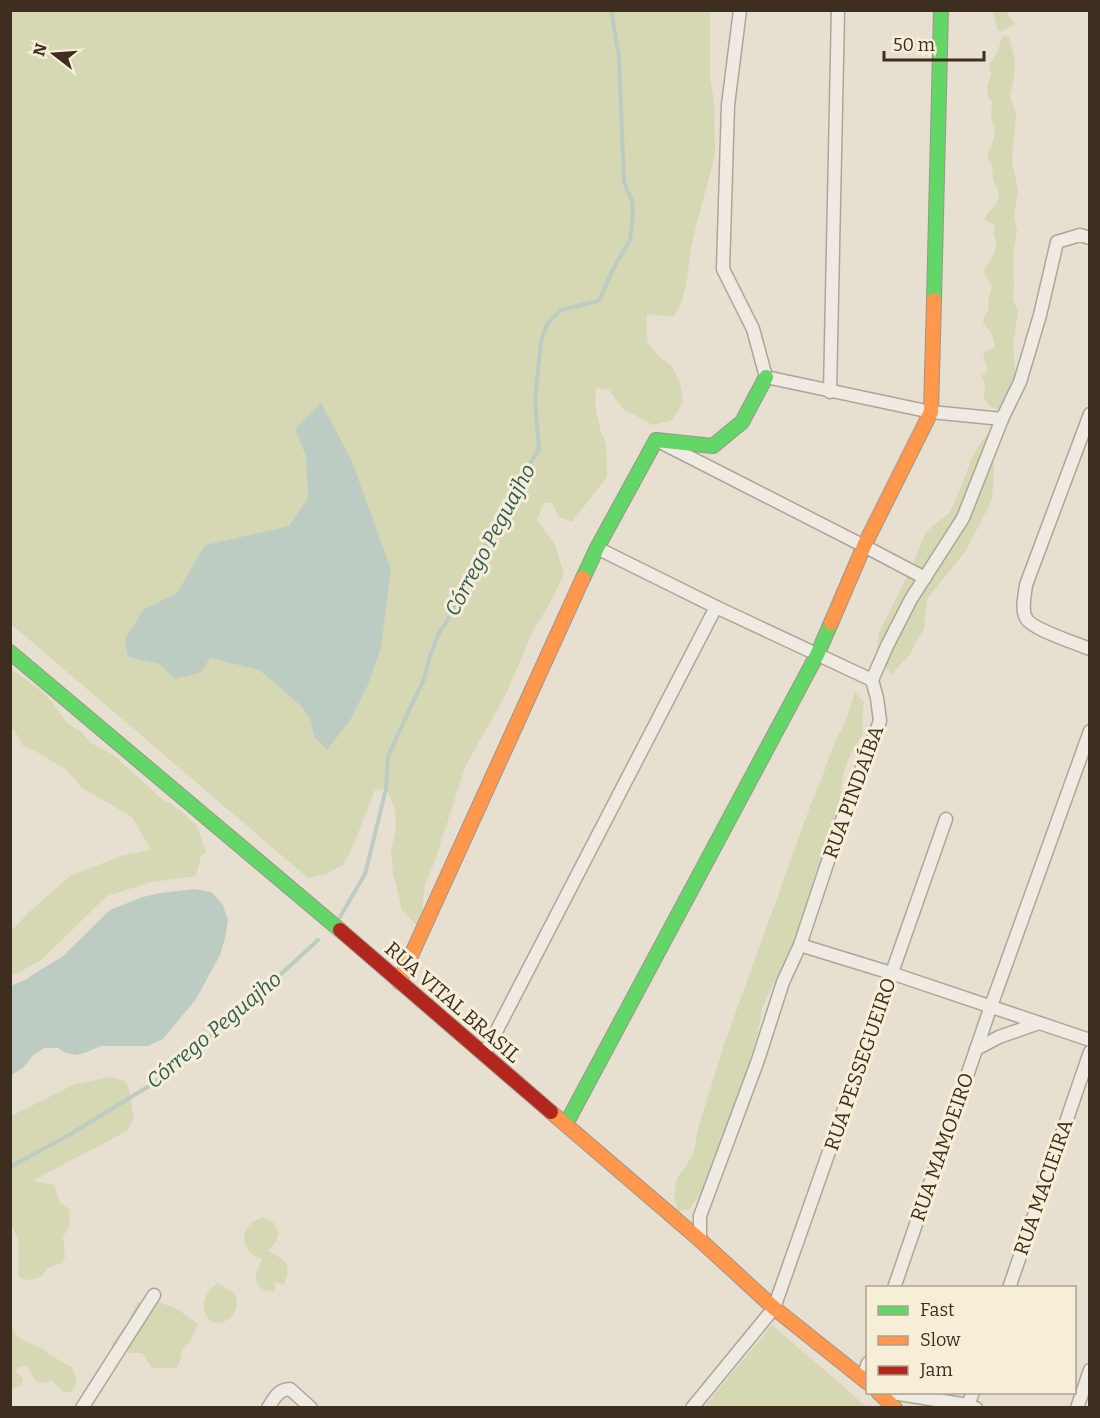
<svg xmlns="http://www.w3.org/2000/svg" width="1100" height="1418" font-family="Bitter,serif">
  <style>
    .green { fill: #d6d7b3; fill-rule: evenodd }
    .water { fill: #bcccc2 }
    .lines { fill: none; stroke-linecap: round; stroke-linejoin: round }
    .stream { stroke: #bcccc2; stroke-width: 4 }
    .street-casing { stroke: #ada599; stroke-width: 15 }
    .fast-casing { stroke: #9c958a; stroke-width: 16 }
    .slow-casing { stroke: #9c958a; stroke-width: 16 }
    .jam-casing { stroke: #9c958a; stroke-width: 16 }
    .street { stroke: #efebe3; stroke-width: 12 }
    .fast { stroke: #63d668; stroke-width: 14 }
    .slow { stroke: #ff974d; stroke-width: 14 }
    .jam { stroke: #b3261e; stroke-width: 14 }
    .labels { text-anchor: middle; stroke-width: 6; stroke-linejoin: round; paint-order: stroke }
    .street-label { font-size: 20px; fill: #3d2e20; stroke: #f7eed8 }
    .water-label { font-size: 21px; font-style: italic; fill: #2f5d5a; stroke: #f7eed8 }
  </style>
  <rect width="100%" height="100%" fill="#e7e0d1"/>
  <g class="green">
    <path d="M10,11h700v65l4,25 1,43 -1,14c-7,30 -17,61 -23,91 -4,24 -3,48 -18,68l-26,-3 -1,14 2,15 9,12 15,11 8,17 3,19 -11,18 -19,5 -30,-16 -14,-19 -13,-2 -1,16 5,25 6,15 1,33 -35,45 -13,-5 -7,-14h-8l-7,17 18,25 9,29 -15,31 -15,24 -29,67 -39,69 -32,98 -9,22 -5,44 -18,-19 -9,-37 -2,-22 5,-24 -1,-18 -9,-20 -11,1 -22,56 -9,18 -17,10 -19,4 -297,-254zM295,429l96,141 -10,78 -13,37 -17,34 -37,18 -4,-19 -10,-13 -41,-35 -49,-12 -35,21 -16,-15 -15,-55 33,-16 28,-48 84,-19 19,-29 -2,-40z"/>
    <polygon points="993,11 1008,11 1008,15 1015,24 1001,32 997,29"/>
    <path d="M1004,35l5,2 6,23 -1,19 -4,17 6,17 -4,48 6,30 -4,24 3,16 -4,24 1,26 -1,19 5,11 -5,35 3,30 -14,36c-7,-2 -18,-8 -18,-17 -1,-7 3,-3 1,-10 -1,-4 -3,-7 -3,-10l5,-3v-5l-4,-11 2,-5 10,-3c0,-10 -5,-18 -12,-25l1,-6 3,-4 2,-5 -1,-6 4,-17c-13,-17 -8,-13 1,-29 2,-5 3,-10 4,-14 -4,-6 -4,-10 -2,-17l-11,-5c3,-7 9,-11 12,-17 7,-12 -1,-14 -3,-24 -1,-5 0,-10 -1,-15l-4,-4v-6l6,-16 1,-11 -4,-10 1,-16 -4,-4 -1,-11 4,-11 -2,-10 9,-14 3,-11z"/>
    <polygon points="988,432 993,443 994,471 992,500 965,552 927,599 924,628 910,654 891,675 876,653 879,633 915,559 926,532 950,512 962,485 972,457"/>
    <polygon points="11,669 39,689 53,703 66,722 80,731 91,743 112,754 161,798 180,810 197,826 206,853 200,856 201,857 196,876 152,882 107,896 41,960 20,972 11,975 11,931 28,913 70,876 121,856 151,850 132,817 82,788 67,770 37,752 23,746 15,731 11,728"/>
    <polygon points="855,692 864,703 862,718 863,733 848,760 843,775 839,806 825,852 813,880 810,894 795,938 762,1008 760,1023 756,1040 729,1129 707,1184 690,1209 678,1212 674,1195 677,1178 686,1166 693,1154 699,1125 724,1045 812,801 823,775 833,746 846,720"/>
    <polygon points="110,1077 125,1081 129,1088 134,1119 127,1131 32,1181 54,1185 60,1203 69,1209 70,1224 63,1237 65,1258 62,1263 47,1268 42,1276 37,1278 27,1280 22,1279 18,1275 19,1242 10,1222 11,1116 75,1084"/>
    <path d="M263,1217l10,5 6,10 -3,10 -8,9c19,10 24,12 16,34l-9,-3v9c-11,2 -21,-5 -19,-17 1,-5 4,-10 6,-15 -3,-1 -7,-2 -9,-4 -3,-2 -5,-4 -6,-8 -8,-14 2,-25 16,-30z"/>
    <path d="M218,1283l17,11c11,25 -28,43 -31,13 -1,-11 6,-18 14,-24z"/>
    <path d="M154,1300l23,9 21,15 -9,19 -7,7 -2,12 -4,6h-24l-10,-15c-12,0 -23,1 -31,-9l16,-19 10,-23z"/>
    <path d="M10,1325l6,10 5,4 24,11 3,4 24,13 5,14 -5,10c-11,4 -12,-4 -20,-10 -1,0 -9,2 -10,2 -14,-1 -6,-21 -24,-16l-2,5 7,7 -1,5 -10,6 -1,5z"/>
    <polygon points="772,1325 867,1407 704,1407"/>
  </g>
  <g class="water">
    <polygon points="321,403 351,459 391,570 381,648 368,685 351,719 327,750 314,737 310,718 300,705 259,670 210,658 200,673 175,679 159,664 128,657 125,639 144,609 177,593 205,545 289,526 308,497 306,457 295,429"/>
    <polygon points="195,889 211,892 223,905 228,921 225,938 220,955 196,999 163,1039 148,1046 101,1046 84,1053 75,1055 64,1052 58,1048 44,1048 33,1055 23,1068 11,1075 11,986 27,979 40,970 62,957 110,910 143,897 161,893"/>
  </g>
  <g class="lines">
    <g class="stream">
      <polyline points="340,917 365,874 386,789 388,757 397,736 424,679 430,656 438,635 471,582 487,542 504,511 523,473 539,450 535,399 541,342 547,324 561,310 599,301 613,269 630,240 633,213 632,201 624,182 619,57 611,10"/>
      <polyline points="10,1167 69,1135 154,1083 240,1012 318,940"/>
    </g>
    <g class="street-casing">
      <g id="street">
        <polyline points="740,10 728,105 723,269 753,329 766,377 931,412 1002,419"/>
        <polyline points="830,392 838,10"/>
        <path d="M1090,414l-64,171c-1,10 -5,24 0,33 5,11 50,25 64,31"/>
        <polyline points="662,443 864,546 925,578"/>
        <polyline points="597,548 716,607 872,680"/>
        <polyline points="800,945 891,973 1090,1040"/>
        <polyline points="976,1049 999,1037 1039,1023"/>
        <polyline points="484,1055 716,607"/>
        <polyline points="700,1240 700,1216 758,1060 783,982 800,945 839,828 880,721 877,698 872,680 887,646 911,599 963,518 1002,419 1020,382 1040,315 1057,242 1080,235 1090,238"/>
        <polyline points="894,1288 991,1006 1090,731"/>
        <polyline points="1009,1288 1090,1052"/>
        <polyline points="862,1379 868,1363"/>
        <polyline points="886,1392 968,1405 976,1408"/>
        <polyline points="968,1405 973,1392"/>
        <polyline points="82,1408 154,1295"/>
        <path d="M268,1408c6,-9 10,-19 22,-19l21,19"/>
        <polyline points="692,1408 774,1308 946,819"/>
        <polyline points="1077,1408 1090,1370"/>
      </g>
    </g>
    <g class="fast-casing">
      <g id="fast">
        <polyline points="934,300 941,10"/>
        <polyline points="583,578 597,548 656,440 713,446 742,422 766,377"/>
        <polyline points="10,652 340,930"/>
        <polyline points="566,1124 817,655 831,623"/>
      </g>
    </g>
    <g class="slow-casing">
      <g id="slow">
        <polyline points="831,623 864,546 931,412 934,300"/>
        <polyline points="399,982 583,578"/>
        <polyline points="551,1112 700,1240 774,1308 868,1383"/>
        <polyline points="878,1392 895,1408"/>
      </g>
    </g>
    <g class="jam-casing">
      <polyline id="jam" points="340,930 551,1112"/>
    </g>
    <use href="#street" class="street"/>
    <use href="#fast" class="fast"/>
    <use href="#slow" class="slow"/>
    <use href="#jam" class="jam"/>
  </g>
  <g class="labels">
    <g class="street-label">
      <text transform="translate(853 792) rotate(-70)" y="7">RUA PINDAÍBA</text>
      <text transform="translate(453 1002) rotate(41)" y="7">RUA VITAL BRASIL</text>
      <text transform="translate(860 1064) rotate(-71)" y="7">RUA PESSEGUEIRO</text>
      <text transform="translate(942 1147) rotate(-71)" y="7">RUA MAMOEIRO</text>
      <text transform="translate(1043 1187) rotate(-71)" y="7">RUA MACIEIRA</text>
    </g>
    <g class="water-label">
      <text transform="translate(490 540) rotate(-62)" y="7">Córrego Peguajho</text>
      <text transform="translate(214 1030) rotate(-40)" y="7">Córrego Peguajho</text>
    </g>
  </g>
  <rect width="1100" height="1418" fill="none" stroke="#3d2e20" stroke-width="24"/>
  <rect x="866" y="1286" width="210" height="108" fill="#f7eed8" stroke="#ada18e" stroke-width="1.5"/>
  <rect x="878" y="1306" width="30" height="9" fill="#63d668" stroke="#ada18e" stroke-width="1.5"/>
  <text x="920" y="1316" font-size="18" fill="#3d2e20">Fast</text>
  <rect x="878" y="1336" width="30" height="9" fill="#ff974d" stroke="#ada18e" stroke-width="1.5"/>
  <text x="920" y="1346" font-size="18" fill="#3d2e20">Slow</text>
  <rect x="878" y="1366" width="30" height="9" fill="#b3261e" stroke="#ada18e" stroke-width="1.5"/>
  <text x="920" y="1376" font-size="18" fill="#3d2e20">Jam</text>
  <g transform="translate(54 54) rotate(287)" stroke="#f7eed8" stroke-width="4.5" paint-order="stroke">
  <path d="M0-4.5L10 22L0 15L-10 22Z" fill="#3d2e20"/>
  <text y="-9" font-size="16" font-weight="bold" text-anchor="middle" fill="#3d2e20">N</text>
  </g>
  <path d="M884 51v9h100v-9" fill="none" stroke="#3d2e20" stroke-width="3"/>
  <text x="893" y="51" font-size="18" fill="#3d2e20" stroke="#f7eed8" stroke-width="4.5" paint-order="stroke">50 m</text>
</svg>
